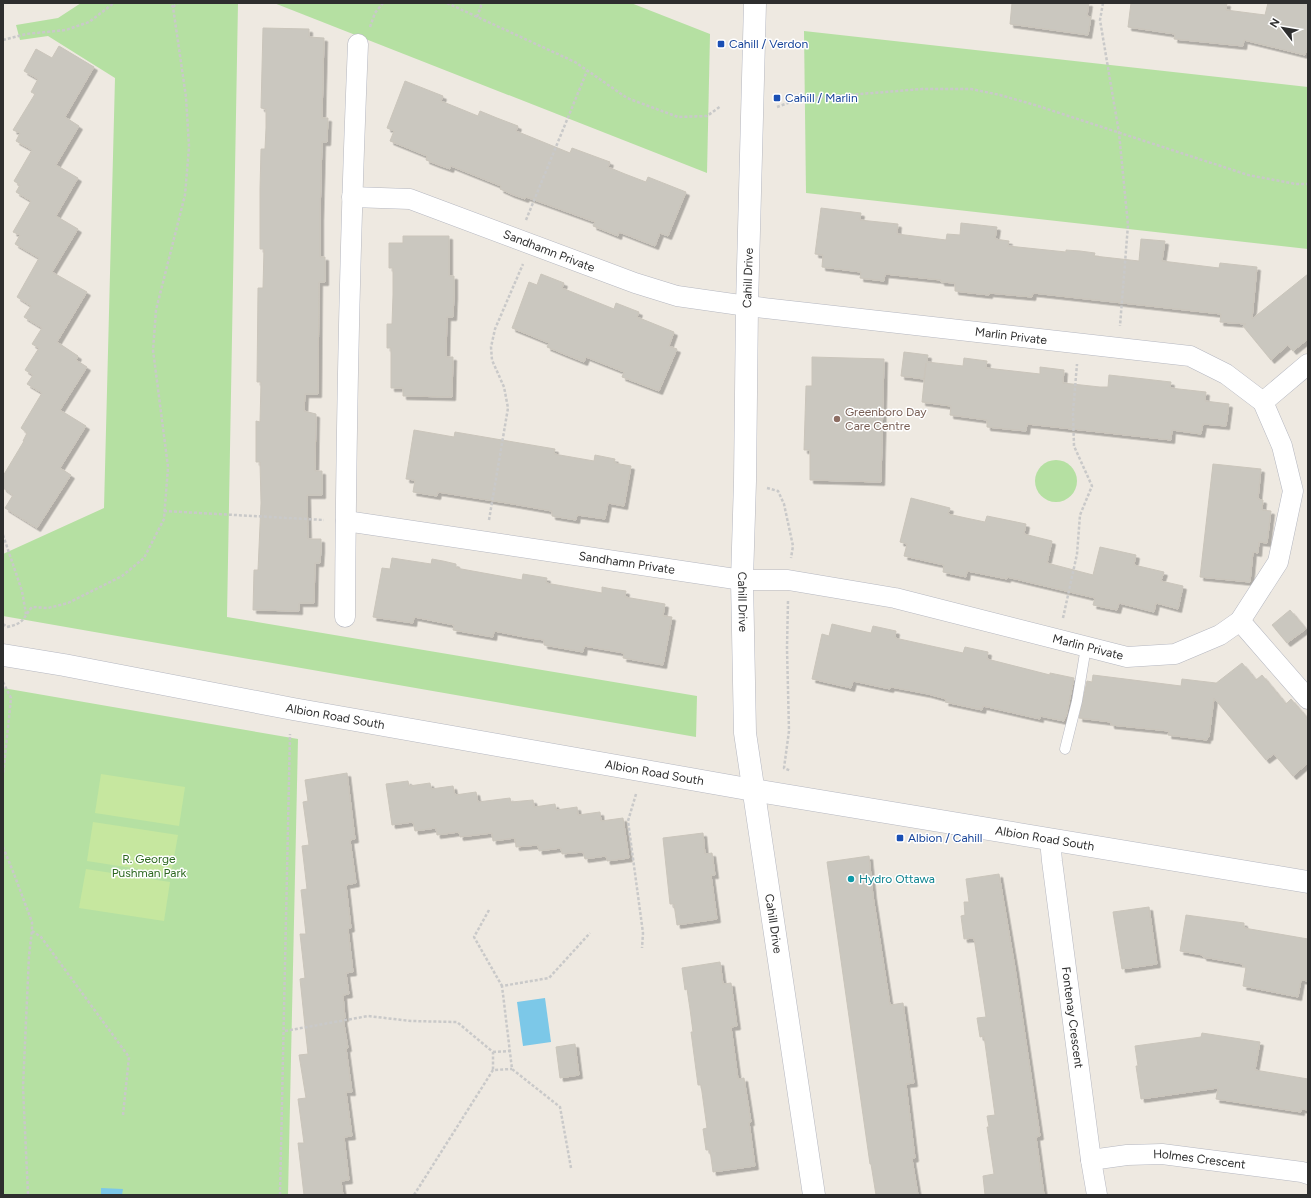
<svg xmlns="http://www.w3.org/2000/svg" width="1311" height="1198" font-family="Figtree,sans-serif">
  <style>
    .green { fill: #b5e0a2 }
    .pitch { fill: #c6e79f }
    .water { fill: #7cc8e8 }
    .building { fill: #cac7bf; stroke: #cac5bb; filter: url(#shadow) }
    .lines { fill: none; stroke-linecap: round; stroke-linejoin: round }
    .lane-casing { stroke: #b5b7c0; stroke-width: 11 }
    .street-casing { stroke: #b5b7c0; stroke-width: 21 }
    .secondary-casing { stroke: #b5b7c0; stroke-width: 23 }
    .path { stroke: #c9c9c9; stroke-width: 2.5; stroke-dasharray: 3 2; stroke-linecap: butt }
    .lane { stroke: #fff; stroke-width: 10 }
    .street { stroke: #fff; stroke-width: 20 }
    .secondary { stroke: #fff; stroke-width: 22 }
    .transit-dot { fill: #1a4fb4; stroke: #fff; stroke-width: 1.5 }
    .education-dot { fill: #8d6e63; stroke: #fff; stroke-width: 1.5 }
    .culture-dot { fill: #0f9aa8; stroke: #fff; stroke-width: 1.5 }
    .labels { text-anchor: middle; stroke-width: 3; stroke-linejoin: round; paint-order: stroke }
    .transit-label { font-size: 12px; fill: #164399; stroke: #fff; text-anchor: start }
    .street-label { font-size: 12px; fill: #2e2e2e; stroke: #fff }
    .education-label { font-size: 12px; fill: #785e54; stroke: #fff; text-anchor: start }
    .park-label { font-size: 12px; fill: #2d6820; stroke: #fff }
    .culture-label { font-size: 12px; fill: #0d838f; stroke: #fff; text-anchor: start }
  </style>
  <defs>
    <filter id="shadow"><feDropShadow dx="3.5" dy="3.5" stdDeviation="0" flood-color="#0004"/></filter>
  </defs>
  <rect width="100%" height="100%" fill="#eee9e1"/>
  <g class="green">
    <polygon points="81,3 238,3 227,617 697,696 696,737 3,616 3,554 104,508 115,78 48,36 20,40 16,25 58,18"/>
    <polygon points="274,3 631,3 710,34 707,173"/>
    <polygon points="804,31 1308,87 1308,249 806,193"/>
    <circle cx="1056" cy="481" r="21"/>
    <polygon points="3,688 298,739 288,1195 3,1195"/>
  </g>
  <g class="pitch">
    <polygon points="101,774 185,787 179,826 95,813"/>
    <polygon points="93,822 178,835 171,874 87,861"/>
    <polygon points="86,869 170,882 164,921 79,908"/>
  </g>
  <g class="water">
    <polygon points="545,998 551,1042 523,1046 517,1002"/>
    <polygon points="101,1188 123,1189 122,1195 101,1195"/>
  </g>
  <g class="building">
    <polygon points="1012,3 1089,3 1087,16 1091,17 1088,35 1010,24"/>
    <polygon points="1131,3 1227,3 1226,10 1265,15 1268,3 1308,3 1308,45 1305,55 1244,40 1243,46 1174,39 1175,34 1128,27"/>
    <polygon points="263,28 309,29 309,37 324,38 322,118 328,118 327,142 322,142 320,217 320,257 325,257 325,282 319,282 318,394 305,394 304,411 316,414 315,471 322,471 322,495 307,495 308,539 321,539 321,550 320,563 315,563 314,603 299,603 299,611 253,610 254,570 258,570 261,503 260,462 256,462 256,421 260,422 261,382 257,382 258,288 263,288 264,249 260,249 260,189 261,149 265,149 266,128 266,109 261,108"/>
    <polygon points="59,46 94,67 65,117 79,126 56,165 78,178 56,216 78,229 52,272 87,292 57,342 78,356 76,360 87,367 60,410 86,426 60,468 71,475 37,528 5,508 13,495 3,488 3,476 24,441 23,441 27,433 21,428 42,393 27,384 33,375 25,370 39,348 32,344 42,328 24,317 31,306 17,297 39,258 15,244 20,235 13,232 31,201 16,192 20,185 14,181 32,150 16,141 20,133 13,130 35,94 31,92 38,79 24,71 36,49 52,58"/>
    <polygon points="405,81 443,96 441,101 478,116 480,111 497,118 518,126 516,131 570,153 572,148 610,162 608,167 625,174 646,182 648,177 686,192 668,236 660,233 655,246 619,232 618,236 593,226 595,222 526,197 525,199 511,194 500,189 501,186 451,166 450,169 436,164 426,160 427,156 390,141 394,131 387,128"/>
    <polygon points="821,208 861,213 860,220 898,224 897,234 946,240 947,234 960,235 961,223 997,227 995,239 1009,241 1008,246 1066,252 1066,250 1080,251 1095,253 1094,256 1139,261 1141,239 1165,241 1162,261 1219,268 1220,263 1257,267 1252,319 1308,274 1308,339 1293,351 1288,345 1271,360 1243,326 1246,324 1220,322 1221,314 1033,293 1032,297 989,293 989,295 971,293 955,291 955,283 941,282 941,280 885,274 884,281 860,278 861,272 822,267 823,255 815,254"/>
    <polygon points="403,236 449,236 449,276 454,276 454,296 453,317 447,317 446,357 453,357 452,397 403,396 403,388 391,388 391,348 387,348 387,324 392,324 393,295 393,268 389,268 389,243 403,243"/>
    <polygon points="541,274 564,283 562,288 614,309 616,303 639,312 637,317 674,332 669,346 677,349 659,391 622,377 624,372 586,357 584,362 564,354 547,347 549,343 512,328 529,282 537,285"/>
    <polygon points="904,352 928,355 927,362 963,366 964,358 987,361 986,368 1040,374 1040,367 1064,370 1063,383 1100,387 1108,387 1109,375 1171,382 1170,388 1206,392 1205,401 1229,404 1226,426 1203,424 1201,434 1172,430 1171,440 1027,424 1026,431 987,427 987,420 950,415 951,406 922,402 926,363 924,379 901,376"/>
    <polygon points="812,357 884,359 881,482 810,480 810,450 804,450 806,386 812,386"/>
    <polygon points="414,430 454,437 455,432 496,439 555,449 554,454 594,461 595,455 615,459 614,463 631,466 624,506 608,503 605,519 577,515 576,520 552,516 552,511 513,504 438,492 437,496 413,492 415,480 406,479"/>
    <polygon points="1213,464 1261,469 1258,499 1263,500 1262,510 1271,511 1267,543 1259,542 1258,553 1253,552 1250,582 1200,577"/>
    <polygon points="911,498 950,508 948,514 966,518 985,522 987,516 1026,524 1024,534 1052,541 1047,563 1093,575 1100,547 1136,555 1134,565 1164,572 1161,581 1183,586 1178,609 1156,603 1154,612 1119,603 1117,610 1093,605 1095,598 1007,577 1007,579 967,571 966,577 943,572 944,565 904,556 907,544 900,542"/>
    <polygon points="392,558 431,564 432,559 443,561 456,564 456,568 522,580 523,574 547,578 546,583 602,593 602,587 612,589 626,591 625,597 665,604 663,616 672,617 663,665 623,658 624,653 584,646 583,652 544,645 544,640 524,637 494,631 493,637 453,630 454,625 414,617 413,623 373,617 382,568 390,569"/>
    <polygon points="1290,610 1306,629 1287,643 1272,625"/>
    <polygon points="832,624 871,633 873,626 896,631 895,638 963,653 965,647 988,652 987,659 1050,675 1050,673 1074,678 1066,717 1065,717 1064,721 1040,716 1040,719 983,706 982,710 945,702 946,699 928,694 891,687 890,689 853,681 851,688 812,679 822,634 829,636"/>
    <polygon points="1242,663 1256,680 1262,675 1286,704 1291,699 1308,719 1308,763 1293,776 1274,754 1266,760 1214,698 1209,737 1207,737 1207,740 1168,735 1169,731 1111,725 1111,722 1079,718 1087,681 1092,682 1093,675 1181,686 1182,679 1216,683 1215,684"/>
    <polygon points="347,773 355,839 350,840 356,883 346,885 351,928 348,929 353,972 346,973 349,994 343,995 345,1018 343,1018 348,1048 346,1048 352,1092 346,1092 352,1136 344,1137 349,1180 341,1181 343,1195 304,1195 298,1143 304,1143 298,1099 306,1098 299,1055 308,1054 300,979 305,978 300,934 306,934 301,890 307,889 302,846 309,845 303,802 308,801 305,780"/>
    <polygon points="408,781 409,786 430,783 431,789 453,786 455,795 476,792 478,802 510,798 511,802 533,800 534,807 555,804 556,810 577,807 578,815 600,812 601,821 623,818 629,858 607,861 606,856 585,859 583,852 562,854 561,848 539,851 538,845 516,847 515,838 493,841 492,833 460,837 459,832 437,835 436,828 415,831 413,822 392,825 386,784"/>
    <polygon points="703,833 705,854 712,853 715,875 711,875 717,919 677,925 674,904 670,904 663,838"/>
    <polygon points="869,856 873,896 890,1005 903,1003 914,1083 906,1084 915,1158 912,1159 918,1195 876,1195 871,1164 870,1164 827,862"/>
    <polygon points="999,874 1015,968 1040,1136 1036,1137 1044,1195 985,1195 983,1176 994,1174 987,1127 989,1127 987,1116 995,1115 984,1036 980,1037 977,1018 986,1017 974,938 964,939 961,916 965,915 964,902 969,902 966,879"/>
    <polygon points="1149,907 1157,964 1122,969 1113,912"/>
    <polygon points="1186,915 1244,923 1244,928 1308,939 1308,981 1301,980 1298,997 1243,986 1246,967 1243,967 1243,964 1203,957 1203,955 1180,951"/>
    <polygon points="720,962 723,984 731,983 737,1026 731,1027 738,1079 744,1078 751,1122 749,1122 755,1166 713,1172 710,1150 706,1150 703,1129 707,1128 701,1085 698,1085 691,1032 693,1032 690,1009 687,989 685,990 682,968"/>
    <polygon points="1202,1033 1260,1042 1255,1070 1308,1079 1308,1110 1301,1109 1301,1112 1216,1099 1218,1088 1141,1099 1136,1066 1138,1066 1135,1046 1201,1037"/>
    <polygon points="575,1044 579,1075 560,1078 556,1047"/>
  </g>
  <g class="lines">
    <g class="lane-casing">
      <polyline id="lane" points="1065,749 1077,701 1086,647"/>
    </g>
    <g class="street-casing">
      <g id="street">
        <polyline points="1263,402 1308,364"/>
        <path id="s1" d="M346,521l396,59h46l107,18 232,59 48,-3 45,-19 20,-14 38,-59 15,-71 -11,-45 -19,-44 -37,-28 -36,-18 -443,-50 -70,-10 -42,-13 -225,-84 -58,-2"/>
        <path d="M345,617c1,-191 5,-382 13,-573"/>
        <polyline points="1240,621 1308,699"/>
        <path id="s2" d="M1050,840l2,21 39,299 6,35"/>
        <path id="s3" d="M1091,1160l36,-5 35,-1 140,18 6,2"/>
      </g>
    </g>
    <g class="secondary-casing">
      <g id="secondary">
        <path id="s4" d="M755,3l-8,303 -2,175 -3,99 3,153 69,462"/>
        <path id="s5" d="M3,655l61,10 229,44 460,81 555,92"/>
      </g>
    </g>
    <g class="path">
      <polyline points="447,3 575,62 627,98 678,117 707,116 721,106"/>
      <polyline points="1103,3 1100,20 1119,133 1128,225 1120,326"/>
      <polyline points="173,7 178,3"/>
      <polyline points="477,17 482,3"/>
      <polyline points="370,27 375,13 383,3"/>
      <polyline points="3,40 26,34 66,30 89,22 114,3"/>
      <polyline points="777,107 799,99 922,89 971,89 1000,95 1035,105 1248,175 1296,184 1308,184"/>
      <polyline points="526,220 587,71"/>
      <polyline points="767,488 778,491 784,504 793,546 791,558"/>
      <polyline points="164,511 324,520"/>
      <polyline points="489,520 508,408 504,387 492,360 491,347 495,329 523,264"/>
      <polyline points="3,535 22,591 26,614"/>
      <polyline points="788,601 787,648 789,731 784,768 791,771"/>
      <polyline points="1063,618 1077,554 1080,515 1092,486 1074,446 1073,412 1077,364"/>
      <path d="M3,624l4,3c18,-4 15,-8 25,-20l16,1 20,-5 54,-27 22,-18 20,-39 4,-52 -15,-117 3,-40 29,-115 4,-48 -3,-50 -13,-90 -3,-4"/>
      <polyline points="3,682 11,698 3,775"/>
      <polyline points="636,794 628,821 643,933 642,948"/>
      <polyline points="3,847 14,874 32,922 32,930 29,956 23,1087 28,1195"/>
      <polyline points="489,910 474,937 502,986"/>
      <polyline points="32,931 41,937 129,1057 123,1115"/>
      <polyline points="285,1031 368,1016 411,1021 457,1022 493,1052 493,1070"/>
      <polyline points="493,1052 510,1051"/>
      <polyline points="571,1168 560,1107 512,1069 502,986 549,978 590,933"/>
      <polyline points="280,1195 290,734"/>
      <polyline points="414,1195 493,1070 512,1069"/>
    </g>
    <use href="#lane" class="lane"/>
    <use href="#street" class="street"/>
    <use href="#secondary" class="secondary"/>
  </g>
  <g class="transit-dot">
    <rect x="717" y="40" width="8" height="8" rx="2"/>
    <rect x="773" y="94" width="8" height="8" rx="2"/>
    <rect x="896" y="834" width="8" height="8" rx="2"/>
  </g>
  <circle class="education-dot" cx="837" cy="419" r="4"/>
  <circle class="culture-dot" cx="851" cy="879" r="4"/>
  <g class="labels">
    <g class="transit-label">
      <text x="729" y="48">Cahill / Verdon</text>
      <text x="785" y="102">Cahill / Marlin</text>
      <text x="908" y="842">Albion / Cahill</text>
    </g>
    <g class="street-label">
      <text transform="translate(549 251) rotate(21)" y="4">Sandhamn Private</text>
      <text transform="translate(748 278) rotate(-88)" y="4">Cahill Drive</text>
      <text transform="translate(1011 336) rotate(7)" y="4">Marlin Private</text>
      <text dy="4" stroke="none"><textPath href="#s1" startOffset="284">Sandhamn Private</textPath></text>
      <text dy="4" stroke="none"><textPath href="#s4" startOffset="599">Cahill Drive</textPath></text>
      <text dy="4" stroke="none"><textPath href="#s1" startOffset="754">Marlin Private</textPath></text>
      <text dy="4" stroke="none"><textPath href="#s5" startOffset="338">Albion Road South</textPath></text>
      <text dy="4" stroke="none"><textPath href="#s5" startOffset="662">Albion Road South</textPath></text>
      <text dy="4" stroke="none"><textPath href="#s5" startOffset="1058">Albion Road South</textPath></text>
      <text dy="4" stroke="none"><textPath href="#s4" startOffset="923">Cahill Drive</textPath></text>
      <text dy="4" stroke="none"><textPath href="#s2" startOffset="179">Fontenay Crescent</textPath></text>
      <text dy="4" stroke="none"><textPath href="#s3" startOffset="109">Holmes Crescent</textPath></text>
    </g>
    <g class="education-label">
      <text x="845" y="416">Greenboro Day<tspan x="845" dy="14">Care Centre</tspan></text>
    </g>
    <g class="park-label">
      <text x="149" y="863">R. George<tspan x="149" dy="14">Pushman Park</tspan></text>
    </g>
    <g class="culture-label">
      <text x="859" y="883">Hydro Ottawa</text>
    </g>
  </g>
  <rect width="1311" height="1198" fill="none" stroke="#2e2e2e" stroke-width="8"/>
  <g transform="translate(1283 28) rotate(301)" stroke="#ffffff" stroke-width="3" paint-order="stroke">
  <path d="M0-3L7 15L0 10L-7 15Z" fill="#2e2e2e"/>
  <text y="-6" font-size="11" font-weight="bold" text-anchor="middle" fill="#2e2e2e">N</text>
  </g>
</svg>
